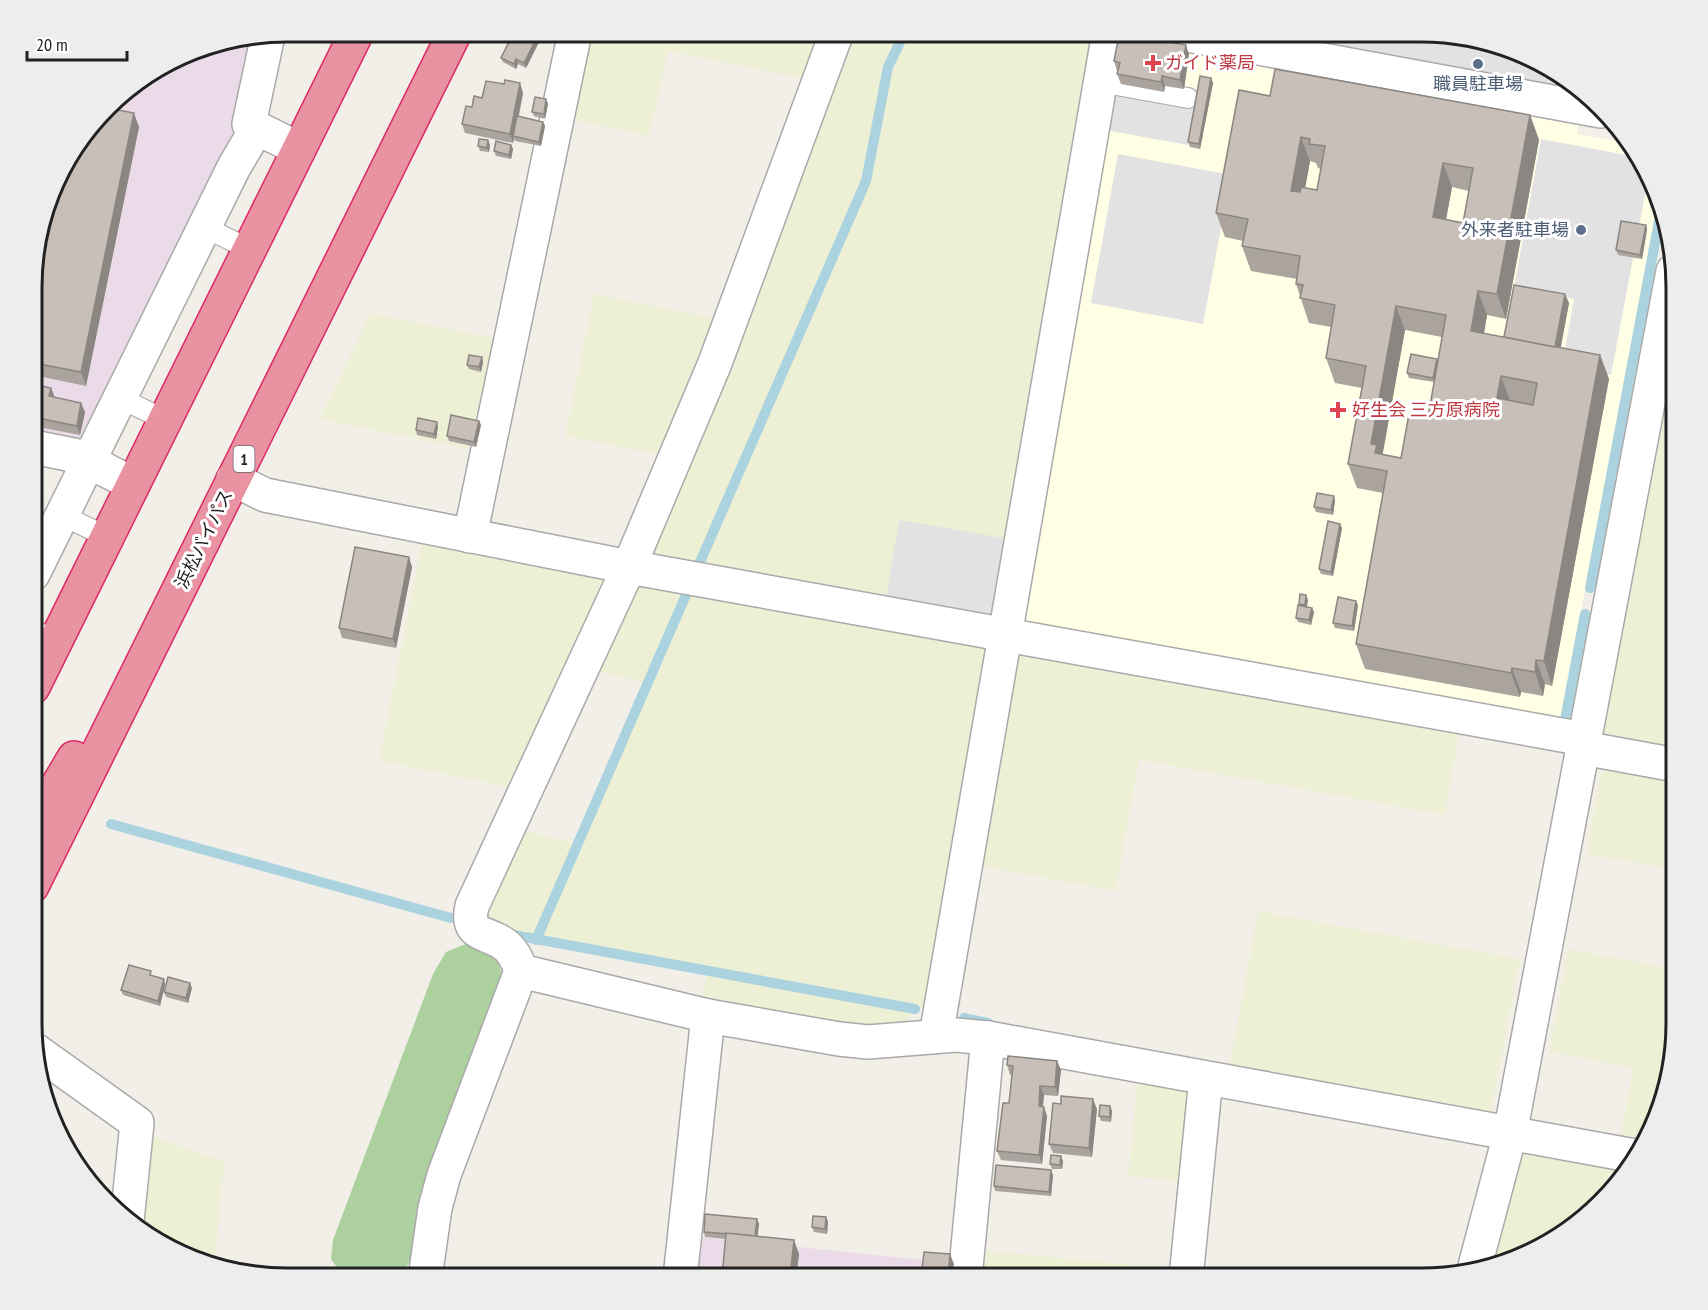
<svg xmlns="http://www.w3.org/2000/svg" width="1708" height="1310" font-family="'PT Sans Narrow','Noto Sans JP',sans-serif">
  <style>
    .industrial { fill: #ebdbe8 }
    .education { fill: #ffffe5 }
    .farmland { fill: #eef0d5 }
    .forest { fill: #add19e }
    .parking { fill: #e2e2e2 }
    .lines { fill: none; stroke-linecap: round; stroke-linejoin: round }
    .stream { stroke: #aad3df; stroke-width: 10 }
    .lane-casing { stroke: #a9a9a9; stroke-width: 22 }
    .street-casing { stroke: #a9a9a9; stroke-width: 36 }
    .highway-casing { stroke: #dc2a67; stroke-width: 36 }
    .lane { stroke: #fff; stroke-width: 20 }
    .street { stroke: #fff; stroke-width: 33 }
    .highway { stroke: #e892a2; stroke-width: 33 }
    .wall { fill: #aba49e; fill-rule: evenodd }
    .shaded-wall { fill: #8b8681 }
    .building { fill: #c7bfb8; stroke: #8b8681; stroke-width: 1.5; fill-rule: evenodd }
    .health-dot { fill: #e0444e; stroke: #fff; stroke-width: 2 }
    .service-dot { fill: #5c6f8a; stroke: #fff; stroke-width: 2 }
    .labels { text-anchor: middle; stroke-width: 6; stroke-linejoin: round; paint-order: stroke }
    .shield { fill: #fff; stroke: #646464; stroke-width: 1.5 }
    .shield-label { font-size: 16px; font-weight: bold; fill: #222 }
    .health-label { font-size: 18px; fill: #be3a42; stroke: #fff; text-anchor: start }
    .service-label { font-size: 18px; fill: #4e5e75; stroke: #fff }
    .street-label { font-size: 18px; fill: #222; stroke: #fff }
    .rim { fill: none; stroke: #222; stroke-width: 3 }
  </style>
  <rect width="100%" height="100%" fill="#f2efe9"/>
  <g class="industrial">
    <polygon points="257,37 237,140 84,447 33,437 34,253 66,160 119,95 205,45"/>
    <polygon points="701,1237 954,1263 952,1278 697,1278"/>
  </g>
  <polygon class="education" points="1133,37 1579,119 1577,134 1627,143 1650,174 1657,205 1561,717 1552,723 1032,629 1021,615 1119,48"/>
  <g class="farmland">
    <polygon points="585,32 826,32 809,80 668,51 649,136 567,119"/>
    <polygon points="847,32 902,32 886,66 863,180 694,569 655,562 648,547"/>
    <polygon points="908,32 1096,32 1009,539 885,603 700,570 868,182 891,68"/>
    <polygon points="594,294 722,319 665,456 565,436"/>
    <polygon points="371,313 500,339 477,451 319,419"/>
    <polygon points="1676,320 1676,754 1609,742 1600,728"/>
    <polygon points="423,536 601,572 609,586 515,788 379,761"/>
    <polygon points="647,580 686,588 645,683 592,670 629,590"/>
    <polygon points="692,589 991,642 928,1009 539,938"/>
    <polygon points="1028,649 1460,727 1445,815 1139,760 1116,891 978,866 1014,659"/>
    <polygon points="1615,764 1676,774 1676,870 1586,854 1601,774"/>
    <polygon points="518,829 575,843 534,937 487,926 481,911"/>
    <polygon points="1258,911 1520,959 1491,1112 1230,1064"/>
    <polygon points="1568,949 1676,969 1676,1040 1657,1121 1645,1140 1621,1135 1633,1068 1549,1052"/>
    <polygon points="707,974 913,1012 900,1030 858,1033 701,1003"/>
    <polygon points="1138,1076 1195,1086 1185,1182 1128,1176"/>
    <polygon points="148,1134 224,1162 215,1262 254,1266 255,1274 190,1259 139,1228"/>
    <polygon points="1524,1149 1628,1168 1613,1191 1534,1252 1486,1263 1515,1155"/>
    <polygon points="980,1250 1177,1269 1176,1278 977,1278"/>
  </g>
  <path class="forest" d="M468,943l26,10 8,20 -3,22 -82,245 -9,25 -15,13c-27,0 -46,7 -62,-19l2,-19 100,-266 13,-22z"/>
  <g class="parking">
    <polygon points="1314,32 1437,32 1518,51 1587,93 1312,44"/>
    <polygon points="1112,91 1195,107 1188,145 1105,130"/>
    <polygon points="1541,139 1637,157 1649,173 1611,375 1562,366 1574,299 1514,288"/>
    <polygon points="1118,154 1231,175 1203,324 1091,303"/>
    <polygon points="899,520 1009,539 995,622 885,603"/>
  </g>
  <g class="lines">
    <g class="stream">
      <polyline points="697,569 866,181 888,67 905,32"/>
      <polyline points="1590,588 1660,216"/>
      <polyline points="1565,720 1585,614"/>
      <polyline points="111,824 451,918"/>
      <polyline points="508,934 915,1009"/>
      <polyline points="536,940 689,588"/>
      <polyline points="964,1018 988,1023"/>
    </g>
    <g class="lane-casing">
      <g id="lane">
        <polyline points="1100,82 1188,98"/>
        <polyline points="204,227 249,249"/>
        <polyline points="120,398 165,420"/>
        <polyline points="62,515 107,537"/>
        <polyline points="33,630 56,641"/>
      </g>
    </g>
    <g class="street-casing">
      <g id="street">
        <polyline points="1171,32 1601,111"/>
        <polyline points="268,35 249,124 299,149"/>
        <polyline points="33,447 78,456 133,484"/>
        <polyline points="233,479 265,495 629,567 1584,739"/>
        <polyline points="470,536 575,32"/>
        <polyline points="33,574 234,167 257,128"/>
        <polyline points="1583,748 1676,765"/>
        <polyline points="521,971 708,1016 839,1039 868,1042 956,1035 988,1038 1635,1156"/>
        <polyline points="936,1036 1109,32"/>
        <polyline points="35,1050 137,1123 127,1221"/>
        <polyline points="1475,1266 1510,1134 1673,271"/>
        <path d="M425,1278l10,-70 9,-33 77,-204c-4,-13 -10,-24 -22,-30 -19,-10 -33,-8 -27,-35l157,-339 86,-204 122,-331"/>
        <polyline points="680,1278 708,1016"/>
        <polyline points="965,1278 988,1038"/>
        <polyline points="1186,1278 1206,1078"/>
      </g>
    </g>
    <g class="highway-casing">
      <g id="highway">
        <polyline points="33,687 357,32"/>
        <polyline points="33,827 74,758"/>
        <polyline points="32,886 455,32"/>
      </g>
    </g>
    <use href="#lane" class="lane"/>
    <use href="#street" class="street"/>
    <use href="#highway" class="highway"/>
  </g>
  <g class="wall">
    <polygon points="514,32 535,32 533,35 539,42 526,68 518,64 516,69 503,62 501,58"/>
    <polygon points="540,32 557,32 555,40 542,37"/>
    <polygon points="1189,54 1184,89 1165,86 1164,92 1121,84 1117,74 1118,71 1117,71 1114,61"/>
    <polygon points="1211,78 1213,83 1200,149 1190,147 1188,142"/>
    <polygon points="523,93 519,116 543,122 545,126 541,146 515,141 514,138 513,143 465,133 462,124 472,107 482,98"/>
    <path d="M1270,96l260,19 9,25 -33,179 -19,-4 -3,19 20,3 65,-34 -9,45 40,7 9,24 -57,307 -7,-2 -2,12 -22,-4 -1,5 -155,-28 -9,-25 27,-151 -26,-5 -9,-24 14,-76 -27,-5 -9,-25 5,-31 -22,-4 -13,-39 1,-5 -46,-8 -9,-25 1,-5 -18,-4 -9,-24zM1310,161l6,2 2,5 3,1 -4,21 -12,-2zM1452,187l17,4 -6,32 -17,-4zM1405,330l37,7 -4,25 -31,11 2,5 25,4 -6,35 -27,41 -19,-3z"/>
    <polygon points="546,99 548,104 545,119 534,116 532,112"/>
    <polygon points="139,127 86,386 33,375 34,253"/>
    <polygon points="490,145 489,152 480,151 478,146"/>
    <polygon points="511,145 513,149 511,159 496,156 494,151"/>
    <polygon points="1646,225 1647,230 1642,259 1618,255 1616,250"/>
    <polygon points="482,357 483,362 481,372 469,369 467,365"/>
    <polygon points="33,384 51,388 55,398 81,403 85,412 80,435 33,426"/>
    <polygon points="479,421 481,425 476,447 449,441 447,436"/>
    <polygon points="438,426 436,439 417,435 416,430"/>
    <polygon points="1334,496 1335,501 1333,515 1316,512 1314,507"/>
    <polygon points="1342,528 1333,576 1321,574 1319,569"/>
    <polygon points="412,567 396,648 342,638 339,628"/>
    <polygon points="1308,600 1307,607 1314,612 1311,625 1298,622 1296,618 1299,605 1299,604"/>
    <polygon points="1358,605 1354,631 1335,628 1333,623"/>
    <polygon points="153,976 165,984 160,1006 123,995 121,990"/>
    <polygon points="192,988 188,1003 166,997 164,992"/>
    <polygon points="1057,1061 1061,1070 1058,1096 1044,1095 1043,1106 1047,1116 1042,1164 1001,1160 997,1151 1009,1103 1012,1075 1010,1075 1007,1065"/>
    <polygon points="1110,1106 1112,1111 1111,1122 1101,1121 1099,1116"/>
    <polygon points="1097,1109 1092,1157 1053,1153 1049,1144"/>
    <polygon points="1063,1161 1062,1169 1052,1169 1050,1164"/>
    <polygon points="1053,1175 1051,1196 995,1191 994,1186"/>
    <polygon points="826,1217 828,1222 827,1234 814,1232 812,1227"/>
    <polygon points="757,1219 759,1224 757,1236 799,1254 796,1278 722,1278 726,1239 705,1237 704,1232"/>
  </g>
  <g class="shaded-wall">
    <polygon points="554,32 557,32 555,40 554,35"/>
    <polygon points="537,37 539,42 526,68 524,63"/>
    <polygon points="1186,45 1189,54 1184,89 1180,80"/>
    <polygon points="516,59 518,64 516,69 514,64"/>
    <polygon points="1162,76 1165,86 1164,92 1161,82"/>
    <polygon points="1211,78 1213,83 1200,149 1199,144"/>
    <polygon points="520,83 523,93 514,136 513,136 514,138 513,143 510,134"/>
    <polygon points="546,99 548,104 545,119 544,114"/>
    <polygon points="134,113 139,127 86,386 81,372"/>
    <polygon points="1530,115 1539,140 1506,319 1497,294"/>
    <polygon points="543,122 545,126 541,146 539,142"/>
    <polygon points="1301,137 1310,161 1300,216 1291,191"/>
    <polygon points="488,140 490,145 489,152 487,148"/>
    <polygon points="511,145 513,149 511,159 509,155"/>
    <polygon points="1443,163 1452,187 1442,242 1433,217"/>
    <polygon points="1646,225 1647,230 1642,259 1640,255"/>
    <polygon points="1478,291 1487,315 1480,356 1471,331"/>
    <polygon points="1565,294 1569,303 1557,368 1553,358"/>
    <polygon points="1396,306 1405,330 1382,458 1381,470 1371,444"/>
    <polygon points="1600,355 1609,379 1552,686 1544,661"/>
    <polygon points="482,357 483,362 481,372 479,367"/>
    <polygon points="1437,359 1438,363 1435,382 1433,378"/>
    <polygon points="1501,376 1510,401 1497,398"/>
    <polygon points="51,388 55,398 49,396"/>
    <polygon points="81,403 85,412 80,435 77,426"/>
    <polygon points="479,421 481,425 476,447 474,442"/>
    <polygon points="437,422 438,426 436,439 434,434"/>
    <polygon points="1334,496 1335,501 1333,515 1331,510"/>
    <polygon points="1340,524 1342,528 1333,576 1331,572"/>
    <polygon points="409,557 412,567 396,648 393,639"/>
    <polygon points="1306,595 1308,600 1306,610 1305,605"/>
    <polygon points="1356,601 1358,605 1354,631 1352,626"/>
    <polygon points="1312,608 1314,612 1311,625 1309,620"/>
    <polygon points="1536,660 1545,684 1543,696 1535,672"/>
    <polygon points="1512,668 1521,692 1520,697 1511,673"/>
    <polygon points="164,979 165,984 160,1006 158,1001"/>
    <polygon points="190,983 192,988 188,1003 186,998"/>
    <polygon points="1057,1061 1061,1070 1058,1096 1055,1087"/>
    <polygon points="1040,1086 1044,1095 1042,1115 1039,1106"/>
    <polygon points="1093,1099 1097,1109 1092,1157 1089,1148"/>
    <polygon points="1110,1106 1112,1111 1111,1122 1110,1117"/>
    <polygon points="1044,1107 1047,1116 1042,1164 1039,1155"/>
    <polygon points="1061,1156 1063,1161 1062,1169 1060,1165"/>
    <polygon points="1051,1170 1053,1175 1051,1196 1049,1192"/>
    <polygon points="826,1217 828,1222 827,1234 825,1229"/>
    <polygon points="757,1219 759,1224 757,1242 755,1237"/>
    <polygon points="794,1240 799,1254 796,1278 790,1278"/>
    <polygon points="950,1254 954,1264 952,1278 948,1278"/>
  </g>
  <g class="building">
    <polygon points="514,32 530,32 530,33 537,37 524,63 516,59 514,64 501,58"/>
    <polygon points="540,32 554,32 554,35"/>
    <polygon points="1125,34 1186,45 1180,80 1162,76 1161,82 1117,74 1120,63 1114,61 1118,40 1124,42"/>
    <path d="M1275,69l255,46 -33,179 -19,-3 -7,40 129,24 -56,306 -8,-1 -1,12 -23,-4 -1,5 -155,-29 31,-173 -39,-7 18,-98 -40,-8 9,-53 -35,-7 3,-13 -7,-1 4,-28 -58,-10 6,-27 -32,-6 23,-123 31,6zM1301,137l9,2 -1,5 16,2 -8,44 -16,-3 -1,5 -9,-1zM1443,163l30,5 -10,55 -30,-6zM1396,306l50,9 -18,102 -19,-3 -8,44 -26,-5 2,-8 -6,-1zM1501,376l36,7 -4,22 -36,-7z"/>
    <polygon points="1200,76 1211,78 1199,144 1188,142"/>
    <polygon points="505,80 520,83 510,134 462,124 466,106 472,107 474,96 482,98 486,81 504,84"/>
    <polygon points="535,97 546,99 544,114 532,112"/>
    <polygon points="108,108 134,113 81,372 34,363 34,253 66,160"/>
    <polygon points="517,116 543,122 539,142 513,136"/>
    <polygon points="479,139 488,140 487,148 478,146"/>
    <polygon points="496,141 511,145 509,155 494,151"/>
    <polygon points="1621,221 1646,225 1640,255 1616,250"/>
    <polygon points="1514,285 1565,294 1555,347 1504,337"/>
    <polygon points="1411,354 1437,359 1433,378 1407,373"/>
    <polygon points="469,355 482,357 479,367 467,365"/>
    <polygon points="33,384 51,388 49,396 81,403 77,426 33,417"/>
    <polygon points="451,415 479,421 474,442 447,436"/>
    <polygon points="418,418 437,422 434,434 416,430"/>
    <polygon points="1317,493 1334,496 1331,510 1314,507"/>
    <polygon points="1328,521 1340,524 1331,572 1319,569"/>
    <polygon points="355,547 409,557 393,639 339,628"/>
    <polygon points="1300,594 1306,595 1305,605 1299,604"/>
    <polygon points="1338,597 1356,601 1352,626 1333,623"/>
    <polygon points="1298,605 1312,608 1309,620 1296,618"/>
    <polygon points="129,965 151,971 150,975 164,979 158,1001 121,990"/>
    <polygon points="168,977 190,983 186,998 164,992"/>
    <polygon points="1008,1056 1057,1061 1055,1087 1040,1086 1039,1106 1044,1107 1039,1155 997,1151 1003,1103 1009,1103 1013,1066 1007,1065"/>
    <polygon points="1061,1096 1093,1099 1089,1148 1049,1144 1053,1103 1061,1104"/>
    <polygon points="1100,1105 1110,1106 1110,1117 1099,1116"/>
    <polygon points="1051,1155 1061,1156 1060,1165 1050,1164"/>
    <polygon points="996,1165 1051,1170 1049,1192 994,1186"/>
    <polygon points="705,1214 757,1219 755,1236 704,1232"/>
    <polygon points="813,1216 826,1217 825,1229 812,1227"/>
    <polygon points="726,1233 794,1240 790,1278 722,1278"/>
    <polygon points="924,1252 950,1254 948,1278 921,1278"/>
  </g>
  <g class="health-dot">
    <path d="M1150 54h6v6h6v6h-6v6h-6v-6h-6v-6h6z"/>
    <path d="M1335 401h6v6h6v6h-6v6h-6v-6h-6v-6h6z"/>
  </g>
  <g class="service-dot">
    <circle cx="1478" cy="64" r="6"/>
    <circle cx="1581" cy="230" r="6"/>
  </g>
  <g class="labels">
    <rect class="shield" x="233.5" y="446" width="21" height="26" rx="4.5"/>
    <g class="shield-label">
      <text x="244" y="465">1</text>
    </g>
    <g class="health-label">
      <text x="1165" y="69">ガイド薬局</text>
      <text x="1352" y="416">好生会 三方原病院</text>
    </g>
    <g class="service-label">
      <text x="1478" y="90">職員駐車場</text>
      <text x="1569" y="236" text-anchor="end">外来者駐車場</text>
    </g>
    <g class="street-label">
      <text transform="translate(204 539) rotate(-64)" y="6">浜松バイパス</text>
    </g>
  </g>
  <path d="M0 0H1708V1310H0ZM287 42H1421A245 245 0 0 1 1666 287V1023A245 245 0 0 1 1421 1268H287A245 245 0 0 1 42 1023V287A245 245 0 0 1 287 42Z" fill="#ededed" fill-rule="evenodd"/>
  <path class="rim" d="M287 42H1421A245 245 0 0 1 1666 287V1023A245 245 0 0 1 1421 1268H287A245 245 0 0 1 42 1023V287A245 245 0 0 1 287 42Z"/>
  <path d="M27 51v9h100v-9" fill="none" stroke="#222222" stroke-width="3"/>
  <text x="36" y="51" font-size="18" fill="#222222" stroke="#ffffff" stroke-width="4.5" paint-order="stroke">20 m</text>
</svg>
